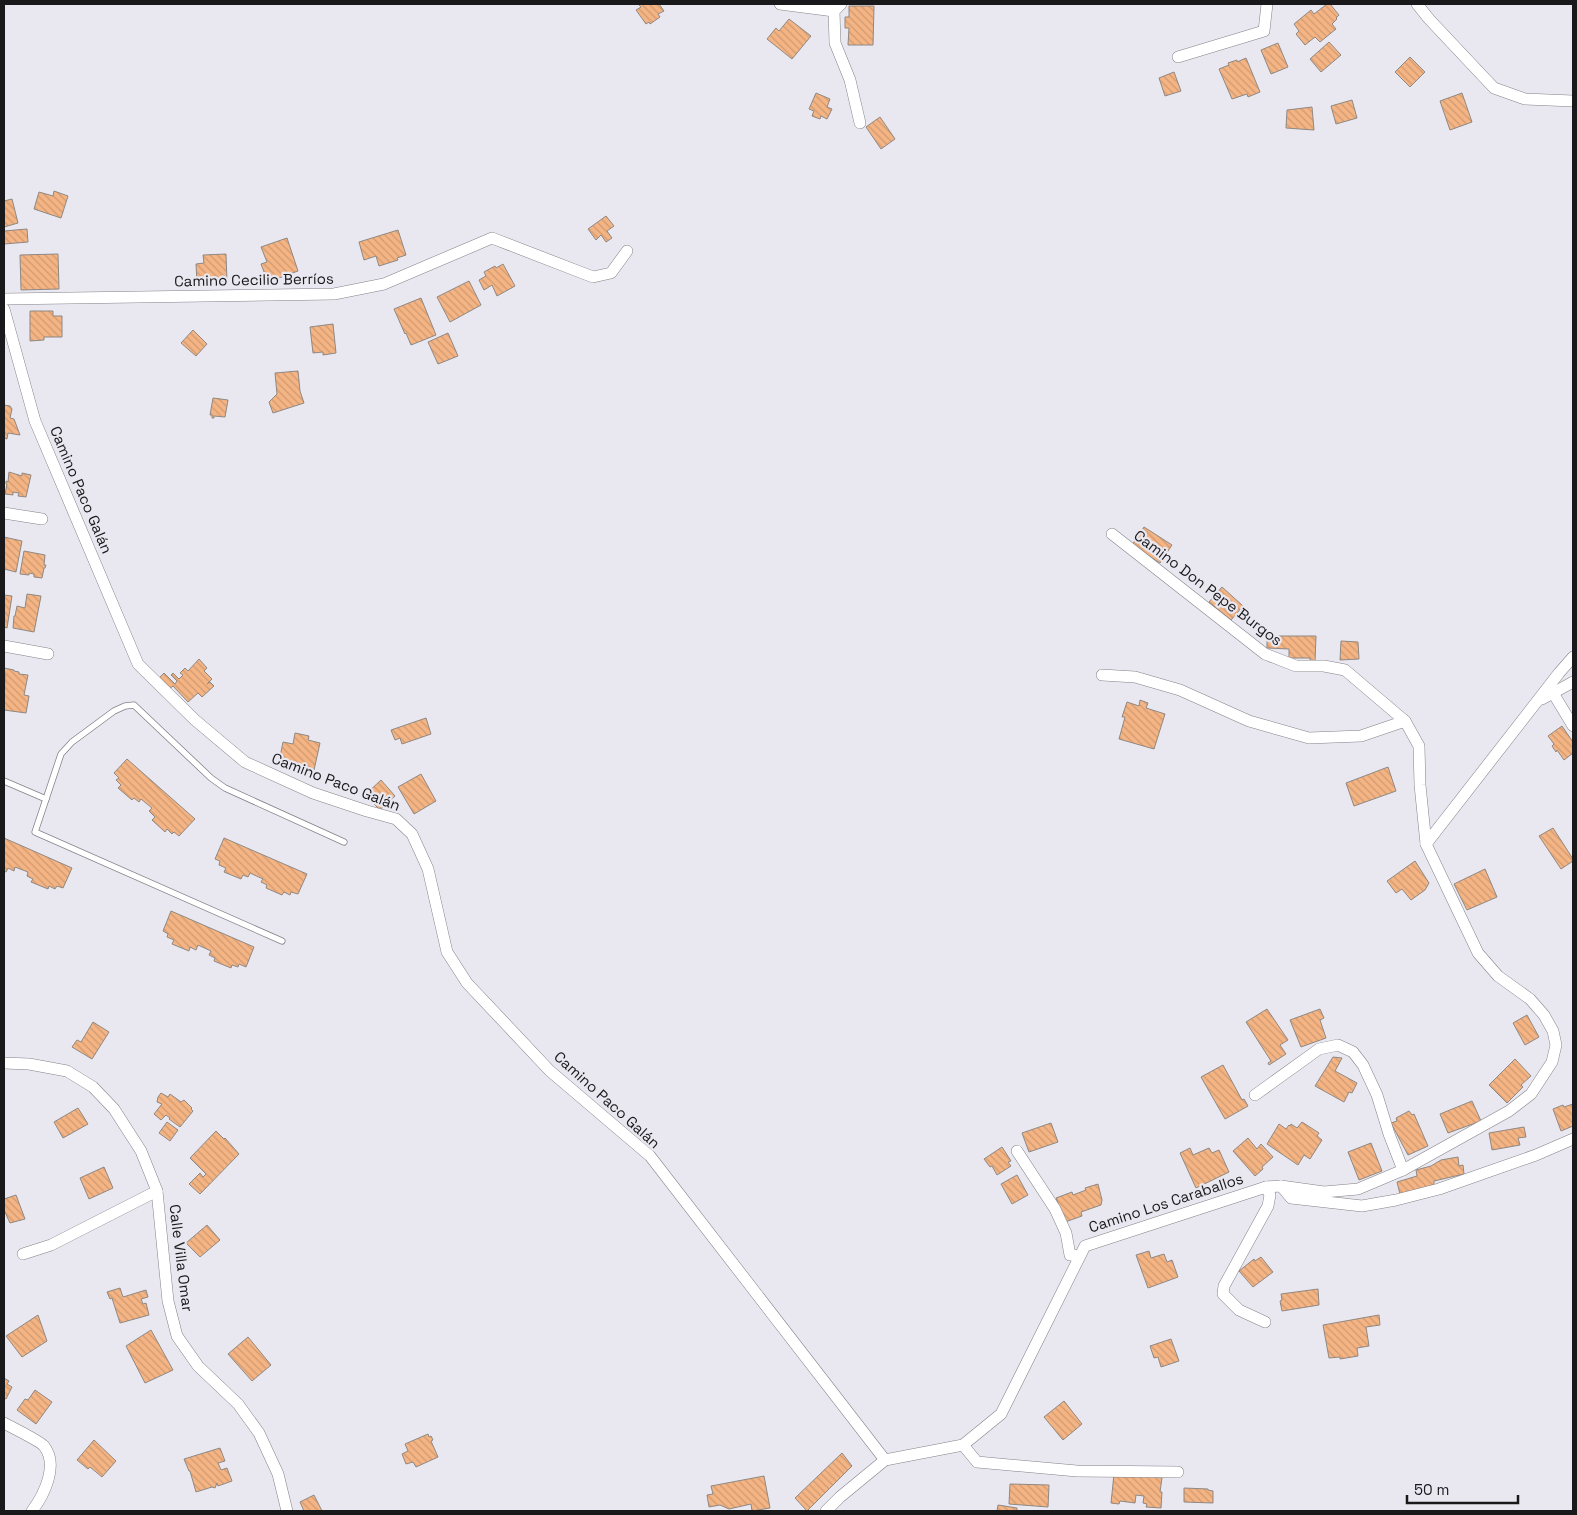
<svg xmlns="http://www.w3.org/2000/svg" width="1577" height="1515" font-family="'Space Grotesk',sans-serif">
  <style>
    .building { fill: url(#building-back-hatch); stroke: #8f8883 }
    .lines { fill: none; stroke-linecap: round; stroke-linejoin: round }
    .lane-casing { stroke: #838289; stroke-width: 7 }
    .street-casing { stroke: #838289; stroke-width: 12 }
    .lane { stroke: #fff; stroke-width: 5.5 }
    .street { stroke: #fff; stroke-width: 11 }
    .labels { text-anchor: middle; stroke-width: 4.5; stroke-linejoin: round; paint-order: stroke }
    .street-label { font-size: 15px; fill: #19191c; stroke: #e9e8f0 }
  </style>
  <defs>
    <pattern id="building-back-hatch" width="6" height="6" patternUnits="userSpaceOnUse" patternTransform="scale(1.25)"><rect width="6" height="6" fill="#f4b483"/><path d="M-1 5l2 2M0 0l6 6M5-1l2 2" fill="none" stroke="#d19a71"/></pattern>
  </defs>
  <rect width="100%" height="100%" fill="#e9e8f0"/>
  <g class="building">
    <polygon points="638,4 659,4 664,11 658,14 660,17 650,24 649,22 646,24 636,10 641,7"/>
    <polygon points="1327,4 1330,4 1339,15 1336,18 1337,19 1332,24 1336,29 1320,42 1315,37 1305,45 1296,34 1299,31 1294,24 1311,10 1314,14"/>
    <polygon points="849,6 874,6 873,45 848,45 849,28 845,28 845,17 849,17"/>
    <polygon points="789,19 811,36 792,59 767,39 776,28 779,31"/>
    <polygon points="1329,42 1341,55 1321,72 1310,59"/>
    <polygon points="1278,43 1288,67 1271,74 1261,50"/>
    <polygon points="1410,57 1425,72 1410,87 1395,72"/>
    <polygon points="1246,58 1260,92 1248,97 1247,94 1232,99 1219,69 1229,65 1228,63 1237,60 1237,62"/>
    <polygon points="1174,72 1181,91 1165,96 1159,78"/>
    <polygon points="816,93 830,99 827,107 832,109 827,119 821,116 820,119 812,116 814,111 809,109"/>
    <polygon points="1462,93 1472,122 1450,130 1440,101"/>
    <polygon points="1352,100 1357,118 1336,124 1331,106"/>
    <polygon points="1312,107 1314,130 1286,128 1287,110"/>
    <polygon points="880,117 895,139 881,149 866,127"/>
    <polygon points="54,191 68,196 61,218 34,209 39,192 53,196"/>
    <polygon points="12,199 18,223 4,227 4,201"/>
    <polygon points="606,216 614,226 607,231 612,238 606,242 601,235 596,240 588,229"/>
    <polygon points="27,229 28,242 4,244 4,231"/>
    <polygon points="398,230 406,255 397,258 398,260 379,266 376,256 364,260 359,242"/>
    <polygon points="287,238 298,271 268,282 261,264 267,262 261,247"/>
    <polygon points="58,254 59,289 21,290 20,255"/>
    <polygon points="226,254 227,282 197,283 196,264 204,263 203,255"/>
    <polygon points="503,264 515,286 497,296 492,285 484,290 479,280 486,276 484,272 495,266 496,268"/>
    <polygon points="469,281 481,305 450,322 437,297"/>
    <polygon points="421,298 436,335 411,345 406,333 405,334 394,309"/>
    <polygon points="30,311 53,311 53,316 62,316 62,337 44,337 44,340 30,341"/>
    <polygon points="333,324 336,353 323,355 323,352 313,353 310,327"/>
    <polygon points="193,330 207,344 196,356 181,343"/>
    <polygon points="448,333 458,356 438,364 428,342"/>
    <polygon points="298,371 300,391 304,403 273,413 269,402 277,394 275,373"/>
    <polygon points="213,398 228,400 225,417 214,416 214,418 212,418 212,415 210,415"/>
    <polygon points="4,405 10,406 12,409 10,418 14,419 20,435 8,433 7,439 4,438"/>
    <polygon points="9,472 22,476 22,473 31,475 26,497 18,496 19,493 13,492 13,495 5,494 7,484 6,484 6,481 8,482"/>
    <polygon points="1144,527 1172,545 1160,563 1132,545"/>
    <polygon points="4,537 22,541 16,572 4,569"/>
    <polygon points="24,551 45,555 44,565 46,565 45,568 44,568 42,578 34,577 34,574 29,573 29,575 20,574"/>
    <polygon points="1222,587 1243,606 1231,620 1209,602"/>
    <polygon points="27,594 41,596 34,632 13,628 14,616 15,616 17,606 25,608"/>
    <polygon points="4,595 12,596 7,628 4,627 4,629"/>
    <polygon points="1267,636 1316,636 1315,662 1310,662 1310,658 1289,658 1289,649 1267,648"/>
    <polygon points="1341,641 1358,642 1359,659 1340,660"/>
    <polygon points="199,659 207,668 204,671 212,679 207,684 210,682 214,686 202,697 198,693 188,702 173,686 169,689 159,678 164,673 175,684 177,681 171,675 173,673 179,679 183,675 180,673 185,668 188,671"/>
    <polygon points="4,668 14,670 14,671 19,672 19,674 28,675 24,695 29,696 26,713 4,710 5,674 4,674"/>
    <polygon points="1140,700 1148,703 1146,708 1165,714 1154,749 1119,739 1125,717 1122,717 1127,702 1139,706"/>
    <polygon points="426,718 431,734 402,744 400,738 395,740 391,730"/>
    <polygon points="1562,726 1573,742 1573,753 1564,760 1557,750 1556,752 1552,746 1554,744 1548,736"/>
    <polygon points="295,733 309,736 308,740 320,743 314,770 279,762 283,742 293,744"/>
    <polygon points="127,759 195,819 179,836 174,832 172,834 167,829 165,832 152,820 155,817 149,811 152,808 141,799 139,802 134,798 132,800 118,788 121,785 116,780 119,778 114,773"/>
    <polygon points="1388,767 1396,791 1354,806 1346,783"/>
    <polygon points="421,774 436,801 414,814 398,787"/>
    <polygon points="381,780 395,796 380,810 365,795"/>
    <polygon points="1553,828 1573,859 1573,861 1561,869 1539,836"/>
    <polygon points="4,838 72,868 63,888 57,886 55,889 49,886 48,889 31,882 33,879 27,876 28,872 15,867 14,871 8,868 6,872 4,871"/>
    <polygon points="224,838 307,874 298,894 291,892 290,895 284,892 282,895 266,888 267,885 261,882 263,879 250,873 248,877 243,875 241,879 224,872 226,868 219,865 220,861 215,859"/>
    <polygon points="1415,861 1429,883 1425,890 1411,900 1402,889 1396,893 1387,881"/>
    <polygon points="1485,869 1497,897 1467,910 1454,884"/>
    <polygon points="171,911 254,947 246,967 239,964 238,967 232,965 231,968 214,961 215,958 209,955 211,951 198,945 196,950 190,947 189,951 172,944 174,940 167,937 168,934 163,931"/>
    <polygon points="1267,1009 1288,1040 1280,1045 1286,1054 1269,1065 1268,1063 1271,1061 1246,1022"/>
    <polygon points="1320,1009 1324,1018 1320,1020 1326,1038 1301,1047 1290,1020"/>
    <polygon points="1527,1015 1539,1037 1525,1045 1513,1023"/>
    <polygon points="93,1022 109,1032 92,1059 72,1047 77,1040 81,1042"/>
    <polygon points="1333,1057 1342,1058 1335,1071 1357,1083 1352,1093 1349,1092 1344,1102 1315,1086"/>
    <polygon points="1515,1059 1531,1076 1521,1085 1523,1087 1507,1103 1489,1085"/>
    <polygon points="1223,1065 1242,1100 1244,1099 1248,1106 1225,1119 1201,1077"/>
    <polygon points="161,1093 168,1097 170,1094 181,1102 184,1100 192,1108 191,1109 193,1111 180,1127 169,1119 170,1118 166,1115 161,1120 154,1114 162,1104 157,1102 158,1097"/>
    <polygon points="1472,1101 1481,1121 1448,1133 1440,1114"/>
    <polygon points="1573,1104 1573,1126 1561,1131 1553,1109 1563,1105 1564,1107"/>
    <polygon points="78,1108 88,1124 63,1138 54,1122"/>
    <polygon points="1409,1111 1412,1115 1414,1114 1428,1146 1408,1155 1391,1123 1397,1121 1396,1118"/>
    <polygon points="167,1122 178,1130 170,1141 159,1133"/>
    <polygon points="1302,1122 1319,1133 1317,1136 1322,1140 1310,1159 1304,1155 1298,1165 1267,1144 1279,1124 1286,1129 1289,1125 1290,1126 1291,1124 1297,1128"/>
    <polygon points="1051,1123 1058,1142 1029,1152 1022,1133"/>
    <polygon points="1524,1127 1526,1137 1518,1138 1520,1145 1492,1150 1489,1133"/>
    <polygon points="216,1131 224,1139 225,1138 239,1154 200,1194 189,1184 200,1173 203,1177 206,1174 190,1158"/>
    <polygon points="1248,1138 1257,1149 1261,1144 1273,1157 1262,1167 1263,1169 1255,1176 1233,1151"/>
    <polygon points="1371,1143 1382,1171 1359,1180 1348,1152"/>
    <polygon points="1002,1147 1011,1161 1008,1162 1011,1166 997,1175 992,1166 990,1167 984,1159"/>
    <polygon points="1190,1148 1193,1155 1209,1148 1212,1153 1219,1150 1229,1172 1196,1188 1180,1153"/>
    <polygon points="1458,1157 1459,1166 1463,1165 1464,1174 1434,1181 1434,1185 1400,1194 1397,1182 1417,1176 1416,1170 1431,1166 1441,1160"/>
    <polygon points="104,1167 113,1188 89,1199 80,1178"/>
    <polygon points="1017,1175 1028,1195 1012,1204 1001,1184"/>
    <polygon points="1098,1184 1102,1200 1101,1205 1081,1212 1082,1216 1065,1222 1056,1198 1072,1192 1073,1195 1086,1190 1085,1188"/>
    <polygon points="16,1195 25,1219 10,1223 4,1210 4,1199"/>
    <polygon points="207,1225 220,1240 200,1257 186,1243"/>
    <polygon points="1149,1251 1151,1258 1164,1254 1167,1262 1172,1260 1178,1277 1148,1288 1136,1255"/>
    <polygon points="1261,1257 1273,1272 1253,1287 1239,1271 1254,1259 1255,1261"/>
    <polygon points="120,1288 123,1297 146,1290 148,1297 141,1299 143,1304 146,1303 149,1315 120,1323 112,1298 110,1299 107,1292"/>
    <polygon points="1318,1289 1319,1305 1282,1311 1280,1301 1282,1300 1281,1294"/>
    <polygon points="38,1315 47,1341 22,1357 6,1336"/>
    <polygon points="1379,1315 1380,1325 1366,1327 1369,1346 1357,1348 1358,1356 1340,1359 1340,1357 1329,1358 1323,1325"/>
    <polygon points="151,1330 173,1370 145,1383 126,1346"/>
    <polygon points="248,1337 271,1365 252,1381 228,1354"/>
    <polygon points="1171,1339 1179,1361 1161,1367 1158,1357 1154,1358 1150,1346"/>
    <polygon points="4,1378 9,1381 7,1384 12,1387 6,1399 4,1398"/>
    <polygon points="35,1390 52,1402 36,1424 17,1410 25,1399 28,1400"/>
    <polygon points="1064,1401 1082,1424 1063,1440 1044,1417"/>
    <polygon points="428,1434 429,1437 431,1436 433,1440 431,1441 438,1457 416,1467 413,1462 406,1464 402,1454 408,1451 405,1444"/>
    <polygon points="94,1440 116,1461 102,1477 90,1467 88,1469 77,1460"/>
    <polygon points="220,1448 225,1461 218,1463 221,1470 227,1468 232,1481 218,1486 217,1483 215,1488 212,1487 196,1492 190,1471 189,1471 184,1459"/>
    <polygon points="842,1453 852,1466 807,1511 795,1498"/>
    <polygon points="1122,1473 1162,1478 1160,1492 1162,1492 1161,1508 1146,1507 1147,1504 1143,1503 1144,1496 1136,1495 1135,1503 1120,1501 1119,1504 1111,1503 1114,1474"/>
    <polygon points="764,1476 770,1508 752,1511 751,1504 729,1509 720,1505 709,1507 707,1495 713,1494 711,1486"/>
    <polygon points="1010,1484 1049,1485 1048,1507 1009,1504"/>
    <polygon points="1184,1488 1208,1489 1208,1490 1213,1491 1213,1503 1184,1502"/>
    <polygon points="314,1495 322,1511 304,1511 300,1502"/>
    <polygon points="998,1505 1017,1508 1017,1511 997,1511"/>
  </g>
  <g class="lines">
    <g class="lane-casing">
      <g id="lane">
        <polyline points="4,781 46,799"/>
        <polyline points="282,941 35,832 61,754 72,742 114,711 125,706 134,705 211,778 225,788 344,842"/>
      </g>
    </g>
    <g class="street-casing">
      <g id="street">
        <polyline points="780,4 834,11"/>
        <polyline points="841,4 834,11 835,43 850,80 860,123"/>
        <polyline points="1417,4 1429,19 1494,88 1525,99 1573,101"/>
        <polyline points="1178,57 1264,31 1267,4"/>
        <polyline points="4,299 334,294 384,284 492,238 593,277 611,273 627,251"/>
        <polyline points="4,309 35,421 138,664 195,720 245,762 313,793 367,811 396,819 412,834 428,869 447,952 467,983 550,1071 650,1156 885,1460"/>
        <polyline points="4,513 42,519"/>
        <polyline points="4,646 48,654"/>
        <polyline points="1102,675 1135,677 1180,690 1249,721 1309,738 1361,736 1405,721"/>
        <polyline points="1553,693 1573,726"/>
        <polyline points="1542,699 1573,682"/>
        <polyline points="1426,844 1559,673 1573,657"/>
        <polyline points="4,1063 29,1064 67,1071 93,1087 114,1109 141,1151 157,1191 168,1301 177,1336 198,1366 238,1404 259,1433 278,1474 287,1511"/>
        <polyline points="1255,1095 1319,1049 1338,1045 1353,1052 1363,1065 1377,1095 1389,1134 1403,1170"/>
        <polyline points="1017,1151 1055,1209 1066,1233 1070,1255 1079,1256"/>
        <polyline points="1281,1186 1291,1198 1362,1206 1396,1200 1439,1189 1536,1155 1573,1139"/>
        <polyline points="23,1254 51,1245 157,1191"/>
        <polyline points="1265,1322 1239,1310 1223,1294 1224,1286 1268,1206 1270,1195 1266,1187"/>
        <path d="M4,1423c7,4 36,18 40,23 15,19 0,49 -12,65"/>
        <polyline points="963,1445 977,1462 1077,1471 1178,1472"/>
        <polyline points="826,1511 840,1497 885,1460 963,1445 1001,1414 1085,1246 1266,1187 1281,1186 1324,1192 1358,1189 1403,1170 1509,1111 1531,1094 1552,1062 1556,1045 1553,1031 1544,1015 1530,999 1498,976 1478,953 1426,844 1420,785 1419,746 1405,721 1345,670 1324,666 1296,666 1265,654 1112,534"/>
      </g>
    </g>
    <use href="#lane" class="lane"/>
    <use href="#street" class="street"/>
  </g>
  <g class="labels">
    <g class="street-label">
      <text transform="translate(254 280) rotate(-1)" y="5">Camino Cecilio Berríos</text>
      <text transform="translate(81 490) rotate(67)" y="5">Camino Paco Galán</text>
      <text transform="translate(1208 588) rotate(37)" y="5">Camino Don Pepe Burgos</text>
      <text transform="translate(336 782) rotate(21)" y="5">Camino Paco Galán</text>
      <text transform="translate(607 1100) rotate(42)" y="5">Camino Paco Galán</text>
      <text transform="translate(1166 1203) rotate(-18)" y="5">Camino Los Caraballos</text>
      <text transform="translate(181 1258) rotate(83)" y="5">Calle Villa Omar</text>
    </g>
  </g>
  <rect width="1577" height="1515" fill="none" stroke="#19191c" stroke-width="10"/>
  <path d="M1407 1495v8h111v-8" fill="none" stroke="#19191c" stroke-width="2.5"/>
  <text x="1414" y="1495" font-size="15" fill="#19191c" stroke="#e9e8f0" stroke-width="4" paint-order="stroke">50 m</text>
</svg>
